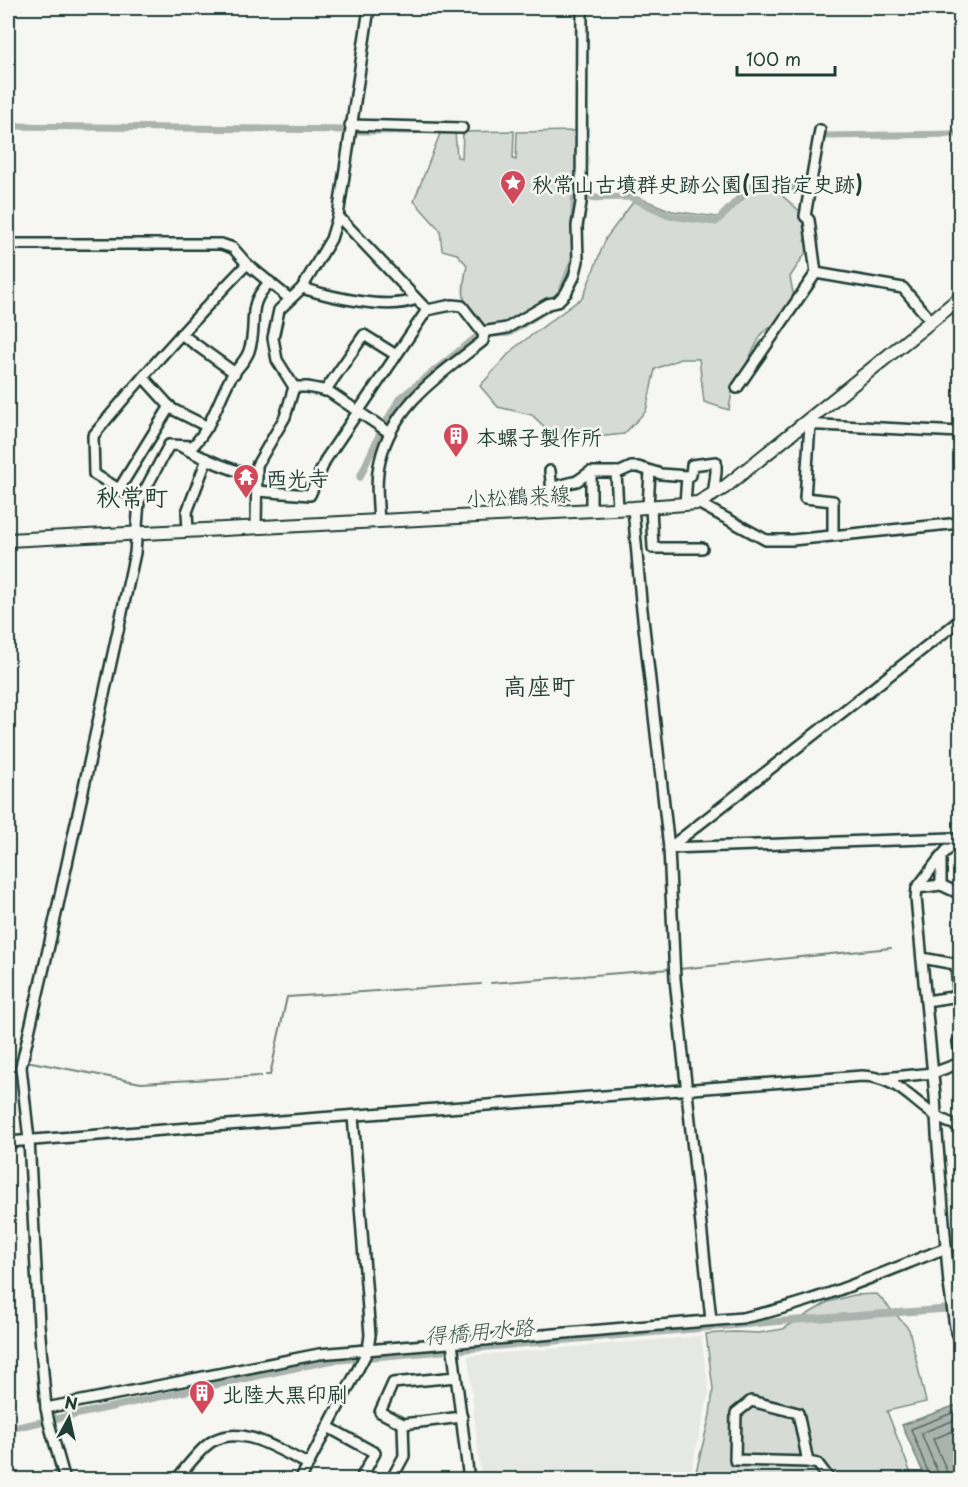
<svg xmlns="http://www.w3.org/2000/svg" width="968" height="1487" font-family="'Playpen Sans','Klee One',sans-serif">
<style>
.built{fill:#e6e8e4}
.green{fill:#d6dbd6;stroke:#7a8c85;stroke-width:1.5}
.water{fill:#aab3ae;stroke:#72847d;stroke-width:1.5}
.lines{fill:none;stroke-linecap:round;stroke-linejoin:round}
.shore{stroke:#576c65;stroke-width:1.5}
.stream{stroke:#72847d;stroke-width:2}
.canal{stroke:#aab3ae;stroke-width:7}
.minor-casing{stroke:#1f3d34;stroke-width:14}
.major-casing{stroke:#1f3d34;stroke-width:16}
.minor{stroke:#f6f6f2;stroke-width:9}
.major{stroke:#f6f6f2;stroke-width:12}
.labels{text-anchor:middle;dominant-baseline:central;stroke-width:5;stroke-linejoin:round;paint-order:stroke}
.poi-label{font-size:21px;font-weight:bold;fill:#1f3d34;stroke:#f6f6f2;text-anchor:start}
.street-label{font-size:21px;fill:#1f3d34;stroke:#f6f6f2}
.water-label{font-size:22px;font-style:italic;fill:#425a52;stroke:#f6f6f2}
.quarter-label{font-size:24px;font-weight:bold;fill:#1f3d34;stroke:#f6f6f2}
</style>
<rect width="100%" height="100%" fill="#f6f6f2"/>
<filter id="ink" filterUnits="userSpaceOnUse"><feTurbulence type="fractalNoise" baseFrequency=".0167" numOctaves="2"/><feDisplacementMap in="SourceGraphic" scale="12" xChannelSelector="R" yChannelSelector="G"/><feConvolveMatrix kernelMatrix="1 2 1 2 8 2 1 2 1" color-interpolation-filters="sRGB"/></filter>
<g filter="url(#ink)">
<!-- built -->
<path class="built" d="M 701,1336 L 709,1392 L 689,1479 L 481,1479 L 468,1356 Z"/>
<!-- green -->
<g class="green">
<path d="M 441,131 L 455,132 L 457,157 L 462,158 L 463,132 L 514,131 L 513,159 L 516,160 L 517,132 L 577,131 L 577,195 L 573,266 L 569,281 L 563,290 L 555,297 L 509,326 L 483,329 C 462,301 460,300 467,265 L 457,254 L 442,250 L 440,230 L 414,201 Z"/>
<path d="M 763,179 L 802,213 L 810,246 L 790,277 L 796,309 L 762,333 L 732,392 L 729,410 L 704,402 L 699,359 L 680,359 L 655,369 L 646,411 L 624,434 L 559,441 L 532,415 L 498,407 L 480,386 L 513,349 L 583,297 L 606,238 L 637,197 L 672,211 L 724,218 Z"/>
<path d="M 877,1294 L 909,1329 L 926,1402 L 887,1411 L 913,1479 L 844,1479 L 841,1475 L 837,1480 L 694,1480 L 710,1415 L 713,1389 L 706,1334 L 733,1332 L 759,1333 L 783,1329 L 828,1302 L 854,1295 Z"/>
</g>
<!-- water -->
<path class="water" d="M 959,1404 L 960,1479 L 926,1479 L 902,1425 Z"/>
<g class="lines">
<!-- shore -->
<g class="shore">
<path d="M 931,1480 L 911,1429 L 960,1410"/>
<path d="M 939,1480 L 938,1473 L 921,1433 L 960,1418"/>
<path d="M 948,1480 L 946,1469 L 933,1439 L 960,1428"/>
</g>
<!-- stream -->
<g class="stream">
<path d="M 679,969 L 891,948"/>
<path d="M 491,983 L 671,969"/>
<path d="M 8,1058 L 19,1060"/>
<path d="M 26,1061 L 141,1083 L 261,1076"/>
<path d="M 266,1075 L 270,1075 L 287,997 L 481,984"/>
</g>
<!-- canal -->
<g class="canal">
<path d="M 8,126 L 345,130"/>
<path d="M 358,131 L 415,131"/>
<path d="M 826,136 L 960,134"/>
<path d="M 585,198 L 630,197 L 671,216 L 716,222 L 751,186 L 806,188 L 808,180"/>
<path d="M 574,199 L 574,223"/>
<path d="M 562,290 L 575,255"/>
<path d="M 493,334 L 509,333 L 549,308"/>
<path d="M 385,424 L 399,399 L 479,335"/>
<path d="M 360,477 L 381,431"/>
<path d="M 8,1429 L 328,1361 L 784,1321 L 960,1308"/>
</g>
<defs>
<g id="minor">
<path d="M 350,125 L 462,128"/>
<path d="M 338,216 L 427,310"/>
<path d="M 8,244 L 221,244 L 233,248 L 247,264 L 290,299"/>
<path d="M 816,273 L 903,288 L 932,322"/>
<path d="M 302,288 C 331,297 389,311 416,299"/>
<path d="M 181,334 L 235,373"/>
<path d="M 143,377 L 172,409 L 208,427"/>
<path d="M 294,387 L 307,387 L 328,391 L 390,433"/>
<path d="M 737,388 L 816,273 L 809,220 L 805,216 L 820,130"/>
<path d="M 325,391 L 364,335 L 396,355"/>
<path d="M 802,424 L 960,432"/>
<path d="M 810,424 L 805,498 L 833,501 L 833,535"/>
<path d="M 182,447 C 206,460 231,470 257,477"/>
<path d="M 550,471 L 554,513"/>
<path d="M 616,472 L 618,509"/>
<path d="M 553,487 L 577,481 L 590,472 L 620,472 L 631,467 L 638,467 L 661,474 L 687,476 L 691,475 L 692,465 L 716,462 L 716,472 L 713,496"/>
<path d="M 119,489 L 170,406"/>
<path d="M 257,491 L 310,495 L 326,459 L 427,310 L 452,305 L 462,306 L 482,332 L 507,328 L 548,304 L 557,302 L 566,293 L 574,277 L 578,261 L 577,226 L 581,203 L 582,8"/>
<path d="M 139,501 L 94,474 L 93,436 C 142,376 194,319 247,264"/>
<path d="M 698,503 L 766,540 L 792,540 L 960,523"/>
<path d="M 685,504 L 687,476"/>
<path d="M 648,507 L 650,471"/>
<path d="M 651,507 L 653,548 L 702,548"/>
<path d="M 633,508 L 641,601 L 669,848 L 675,979 L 711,1320"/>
<path d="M 591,511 L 591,472"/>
<path d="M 379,522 C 378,502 375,480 380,461 C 393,404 440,375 483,341 L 484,332"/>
<path d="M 256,528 L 257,465 L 285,417 L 294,387 L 277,360 L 273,338 L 279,310 L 302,288 L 331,239 L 338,216 L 369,8"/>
<path d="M 188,531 L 187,512 L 207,459"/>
<path d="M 960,845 L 947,850 L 939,859 L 917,888 L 916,898 L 935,1096 L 937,1134 L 949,1284 L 955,1327 L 960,1340"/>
<path d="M 669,848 L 960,620"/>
<path d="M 669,848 L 952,838 L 960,840"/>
<path d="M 941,885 L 941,858"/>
<path d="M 917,888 L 941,885 L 960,894"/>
<path d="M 922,958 L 960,965"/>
<path d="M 956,964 L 960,1016"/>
<path d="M 926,1001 L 959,996"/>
<path d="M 960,1041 L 958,1042 L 960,1053"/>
<path d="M 884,1078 L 933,1073 L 960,1063"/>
<path d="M 8,1142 L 862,1076 C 907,1077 919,1117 960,1126"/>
<path d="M 452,1343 L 469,1480"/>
<path d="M 751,1401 L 798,1413 L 808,1462 L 735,1460 L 736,1413 Z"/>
<path d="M 46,1408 L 319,1354 L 742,1318 C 813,1304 879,1274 946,1248"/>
<path d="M 403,1424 L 462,1417"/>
<path d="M 328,1427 L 375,1453 L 360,1480"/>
<path d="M 808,1462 L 818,1464 L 830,1480"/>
<path d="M 65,1480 L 49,1423 L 46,1408 L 39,1324 L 29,1140 L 21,1067 L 51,937 L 135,553 L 139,501 L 169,445 L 193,446 C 211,427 217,404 229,381 C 234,370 245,363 249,351 C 259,322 244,307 270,282"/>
<path d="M 176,1480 C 185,1469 200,1449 211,1442 C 243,1423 279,1451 308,1464"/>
<path d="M 300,1480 L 368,1350 L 370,1335 L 353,1116"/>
<path d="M 391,1480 L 404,1456 L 403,1424 L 380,1412 L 393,1383 L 456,1377"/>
</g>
<path id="major" d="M 8,540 L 633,508 L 698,503 L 725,487 L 960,298"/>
</defs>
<!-- minor casing -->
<use href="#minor" class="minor-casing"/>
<!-- major casing -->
<use href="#major" class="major-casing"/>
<!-- minor -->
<use href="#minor" class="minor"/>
<!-- major -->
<use href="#major" class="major"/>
</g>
</g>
<!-- icons -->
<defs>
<symbol id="sight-pin" viewBox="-11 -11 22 30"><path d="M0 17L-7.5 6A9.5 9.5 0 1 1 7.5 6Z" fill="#d1495b" stroke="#f6f6f2"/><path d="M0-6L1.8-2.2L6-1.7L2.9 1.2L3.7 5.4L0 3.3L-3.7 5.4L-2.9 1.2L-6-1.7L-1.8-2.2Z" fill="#fff"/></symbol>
<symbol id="building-pin" viewBox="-11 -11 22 30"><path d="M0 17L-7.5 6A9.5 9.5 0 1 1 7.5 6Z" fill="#d1495b" stroke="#f6f6f2"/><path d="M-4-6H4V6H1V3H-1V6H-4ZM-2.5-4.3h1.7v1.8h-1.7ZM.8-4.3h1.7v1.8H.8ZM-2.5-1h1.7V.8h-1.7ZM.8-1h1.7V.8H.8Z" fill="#fff"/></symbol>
<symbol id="temple-pin" viewBox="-11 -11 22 30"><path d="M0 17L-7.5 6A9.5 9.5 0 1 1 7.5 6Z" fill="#d1495b" stroke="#f6f6f2"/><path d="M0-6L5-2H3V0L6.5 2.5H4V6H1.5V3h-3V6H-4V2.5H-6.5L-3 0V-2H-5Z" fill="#fff"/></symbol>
</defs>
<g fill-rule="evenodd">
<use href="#sight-pin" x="498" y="168" width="30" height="40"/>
<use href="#building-pin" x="441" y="421" width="30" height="40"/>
<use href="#temple-pin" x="231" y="462" width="30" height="40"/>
<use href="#building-pin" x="187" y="1378" width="30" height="40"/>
</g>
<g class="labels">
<!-- poi labels -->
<g class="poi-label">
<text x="532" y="183">秋常山古墳群史跡公園(国指定史跡)</text>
<text x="476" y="436">本螺子製作所</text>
<text x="266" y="477">西光寺</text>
<text x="222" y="1393">北陸大黒印刷</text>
</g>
<!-- street labels -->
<g class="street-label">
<text transform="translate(518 495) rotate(-3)">小松鶴来線</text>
</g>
<!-- water labels -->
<g class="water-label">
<text transform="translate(479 1330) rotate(-5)">得橋用水路</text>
</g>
<!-- quarter labels -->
<g class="quarter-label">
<text x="132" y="496">秋常町</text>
<text x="539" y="685">高座町</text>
</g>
</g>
<!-- margin -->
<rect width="968" height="1487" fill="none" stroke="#f6f6f2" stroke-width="30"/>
<rect x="15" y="15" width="938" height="1457" fill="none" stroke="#1f3d34" stroke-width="2" filter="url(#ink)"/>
<!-- north arrow -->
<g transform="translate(69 1418) rotate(8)" stroke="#f6f6f2" stroke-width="4.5" paint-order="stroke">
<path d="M0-4.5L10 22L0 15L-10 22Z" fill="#1f3d34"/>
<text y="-9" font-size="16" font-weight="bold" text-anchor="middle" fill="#1f3d34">N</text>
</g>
<!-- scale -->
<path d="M737 66v9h98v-9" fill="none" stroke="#1f3d34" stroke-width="3"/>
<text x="746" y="66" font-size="18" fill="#1f3d34" stroke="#f6f6f2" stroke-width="4.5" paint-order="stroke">100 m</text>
</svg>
